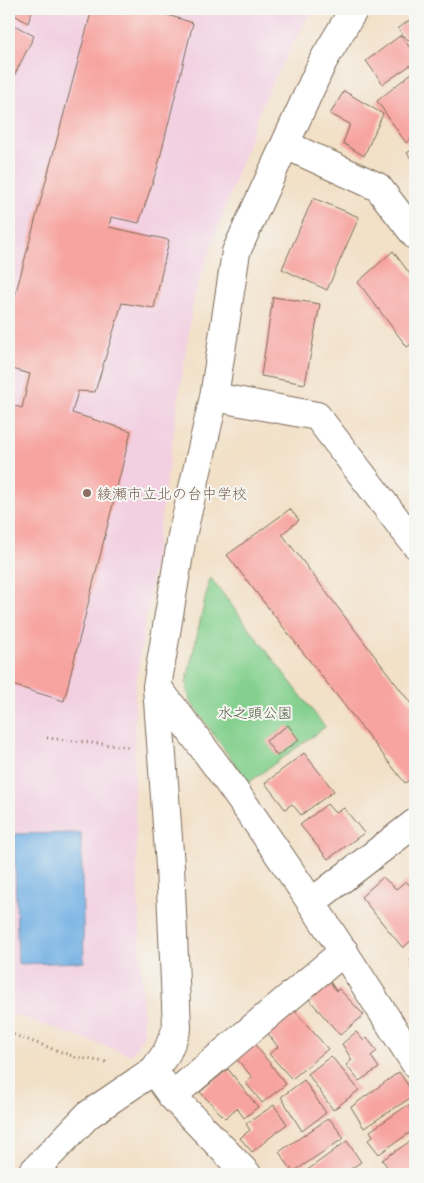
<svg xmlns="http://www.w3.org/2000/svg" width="424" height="1183" font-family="'Patrick Hand','Klee One',sans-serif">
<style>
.built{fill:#f2cfe1}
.green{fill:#84d08e;stroke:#607d56}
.water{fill:#70afe3;stroke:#566c80}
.building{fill:#f7a4a0}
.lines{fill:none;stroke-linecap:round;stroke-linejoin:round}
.street-casing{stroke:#7b6a59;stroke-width:30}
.path{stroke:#7b6a59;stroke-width:3;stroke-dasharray:1 4;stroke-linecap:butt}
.street{stroke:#fff;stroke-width:28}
.education-dot{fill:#8d6e63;stroke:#f6f6f2;stroke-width:2}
.labels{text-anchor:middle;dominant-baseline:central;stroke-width:4;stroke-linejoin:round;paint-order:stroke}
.education-label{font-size:15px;fill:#785e54;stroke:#f6f6f2;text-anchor:start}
.park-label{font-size:15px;fill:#515c40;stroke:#f6f6f2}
</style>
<rect width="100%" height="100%" fill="#f6f6f2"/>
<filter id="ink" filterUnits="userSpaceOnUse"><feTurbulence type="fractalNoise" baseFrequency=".02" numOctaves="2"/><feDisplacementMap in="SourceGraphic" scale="10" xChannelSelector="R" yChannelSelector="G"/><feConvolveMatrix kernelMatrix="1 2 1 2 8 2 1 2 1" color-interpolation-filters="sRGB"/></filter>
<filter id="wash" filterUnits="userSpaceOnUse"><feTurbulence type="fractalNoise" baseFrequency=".0096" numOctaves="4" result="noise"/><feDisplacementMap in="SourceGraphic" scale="20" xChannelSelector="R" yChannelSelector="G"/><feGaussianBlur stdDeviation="1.12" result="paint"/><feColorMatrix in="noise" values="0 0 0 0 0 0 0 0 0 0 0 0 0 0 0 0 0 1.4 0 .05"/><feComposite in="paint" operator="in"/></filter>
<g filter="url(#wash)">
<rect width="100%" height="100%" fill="#f2e0c7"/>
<!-- built -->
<path class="built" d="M 9,9 L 312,9 L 263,101 L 194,296 L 135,690 L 134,785 L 144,1035 L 131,1055 L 9,1013 Z"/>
<!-- green -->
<path class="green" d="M 210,577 L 325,727 L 248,783 L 190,701 L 186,684 Z"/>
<!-- water -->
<path class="water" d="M 81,833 L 84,962 L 18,964 L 14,834 Z"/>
<g id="blocks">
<!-- building -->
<g class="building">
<path d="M 9,9 L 33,9 L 28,23 L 9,12 Z"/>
<path d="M 92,9 L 149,9 L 193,23 L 158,166 L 139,223 L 111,217 L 109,227 L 169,240 L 154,308 L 122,303 L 95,392 L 78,391 L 72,413 L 131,431 L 64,701 L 9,684 L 9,404 L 22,408 L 30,374 L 9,368 L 9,318 Z"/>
<path d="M 407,9 L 415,9 L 415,35 L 408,40 L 398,29 L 413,17 Z"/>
<path d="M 9,22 L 34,36 L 9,86 Z"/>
<path d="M 401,35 L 415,55 L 415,62 L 383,84 L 366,61 Z"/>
<path d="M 414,71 L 415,134 L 406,143 L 377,101 Z"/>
<path d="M 344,91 L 383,114 L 364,156 L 343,143 L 350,124 L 330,114 Z"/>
<path d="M 415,148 L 415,164 L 407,153 Z"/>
<path d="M 313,198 L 359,217 L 327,290 L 282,269 Z"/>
<path d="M 393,251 L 415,281 L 415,342 L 407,347 L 358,282 Z"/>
<path d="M 273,297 L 320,304 L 305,384 L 261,376 Z"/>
<path d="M 290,509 L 299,520 L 282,534 L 415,709 L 415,776 L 405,783 L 227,555 Z"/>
<path d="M 288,725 L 299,740 L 277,756 L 266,741 Z"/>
<path d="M 304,753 L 334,791 L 301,815 L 292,804 L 285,809 L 265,783 Z"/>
<path d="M 327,804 L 335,813 L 344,808 L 364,833 L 328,859 L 300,825 Z"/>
<path d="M 383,877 L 396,889 L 406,881 L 415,892 L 415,937 L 403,948 L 361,897 Z"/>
<path d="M 415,957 L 415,967 L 410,960 Z"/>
<path d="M 329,980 L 336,991 L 339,989 L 364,1015 L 340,1035 L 308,998 Z"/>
<path d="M 293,1009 L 328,1049 L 292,1079 L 269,1054 L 278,1047 L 266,1031 Z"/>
<path d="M 356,1032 L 364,1041 L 367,1038 L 377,1051 L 371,1056 L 379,1068 L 359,1081 L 346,1065 L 352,1060 L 342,1044 Z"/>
<path d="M 254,1043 L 286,1084 L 262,1103 L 246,1083 L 252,1077 L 235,1057 Z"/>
<path d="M 331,1056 L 359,1090 L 333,1110 L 308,1074 Z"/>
<path d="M 228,1069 L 258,1107 L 244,1118 L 237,1108 L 225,1118 L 200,1092 Z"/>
<path d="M 399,1072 L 415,1095 L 364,1128 L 351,1107 Z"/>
<path d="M 304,1080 L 326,1113 L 302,1131 L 281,1097 Z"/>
<path d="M 274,1105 L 287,1124 L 252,1152 L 240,1138 L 250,1130 L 246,1124 Z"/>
<path d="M 408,1105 L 415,1115 L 415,1129 L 379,1154 L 368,1140 L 373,1136 L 370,1131 Z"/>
<path d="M 329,1118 L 344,1138 L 293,1172 L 279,1152 Z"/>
<path d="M 415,1138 L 415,1170 L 408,1174 L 393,1174 L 382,1160 Z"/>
<path d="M 347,1141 L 361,1162 L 343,1174 L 302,1174 Z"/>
</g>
</g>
</g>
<g filter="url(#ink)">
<use href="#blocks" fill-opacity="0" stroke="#7b6a59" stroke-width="1"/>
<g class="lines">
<defs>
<g id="street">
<path d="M 286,145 L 378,187 L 415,235"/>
<path d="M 214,397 L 317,416 L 415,544"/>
<path d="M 157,687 C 251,807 333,934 415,1063"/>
<path d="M 312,902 L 415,823"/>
<path d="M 162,1082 L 172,1096 L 247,1174"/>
<path d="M 172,1096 L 344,951"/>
<path d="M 31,1174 L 88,1115 L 154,1070 L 167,1052 L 177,1028 L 170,866 L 157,687 L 182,536 L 214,397 L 236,252 L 323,61 L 354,9"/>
</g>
</defs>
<!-- street casing -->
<use href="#street" class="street-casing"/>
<!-- path -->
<g class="path">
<path d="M 47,738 L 129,747"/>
<path d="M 9,1033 L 75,1057 L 105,1062 L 105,1065"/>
</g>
<!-- street -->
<use href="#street" class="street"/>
</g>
</g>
<!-- markers -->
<circle class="education-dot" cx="87" cy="493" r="5"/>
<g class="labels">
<!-- education labels -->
<g class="education-label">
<text x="97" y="493">綾瀬市立北の台中学校</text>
</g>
<!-- park labels -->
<g class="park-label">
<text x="255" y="712">水之頭公園</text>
</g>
</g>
<!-- margin -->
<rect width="424" height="1183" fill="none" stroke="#f6f6f2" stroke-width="30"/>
</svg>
